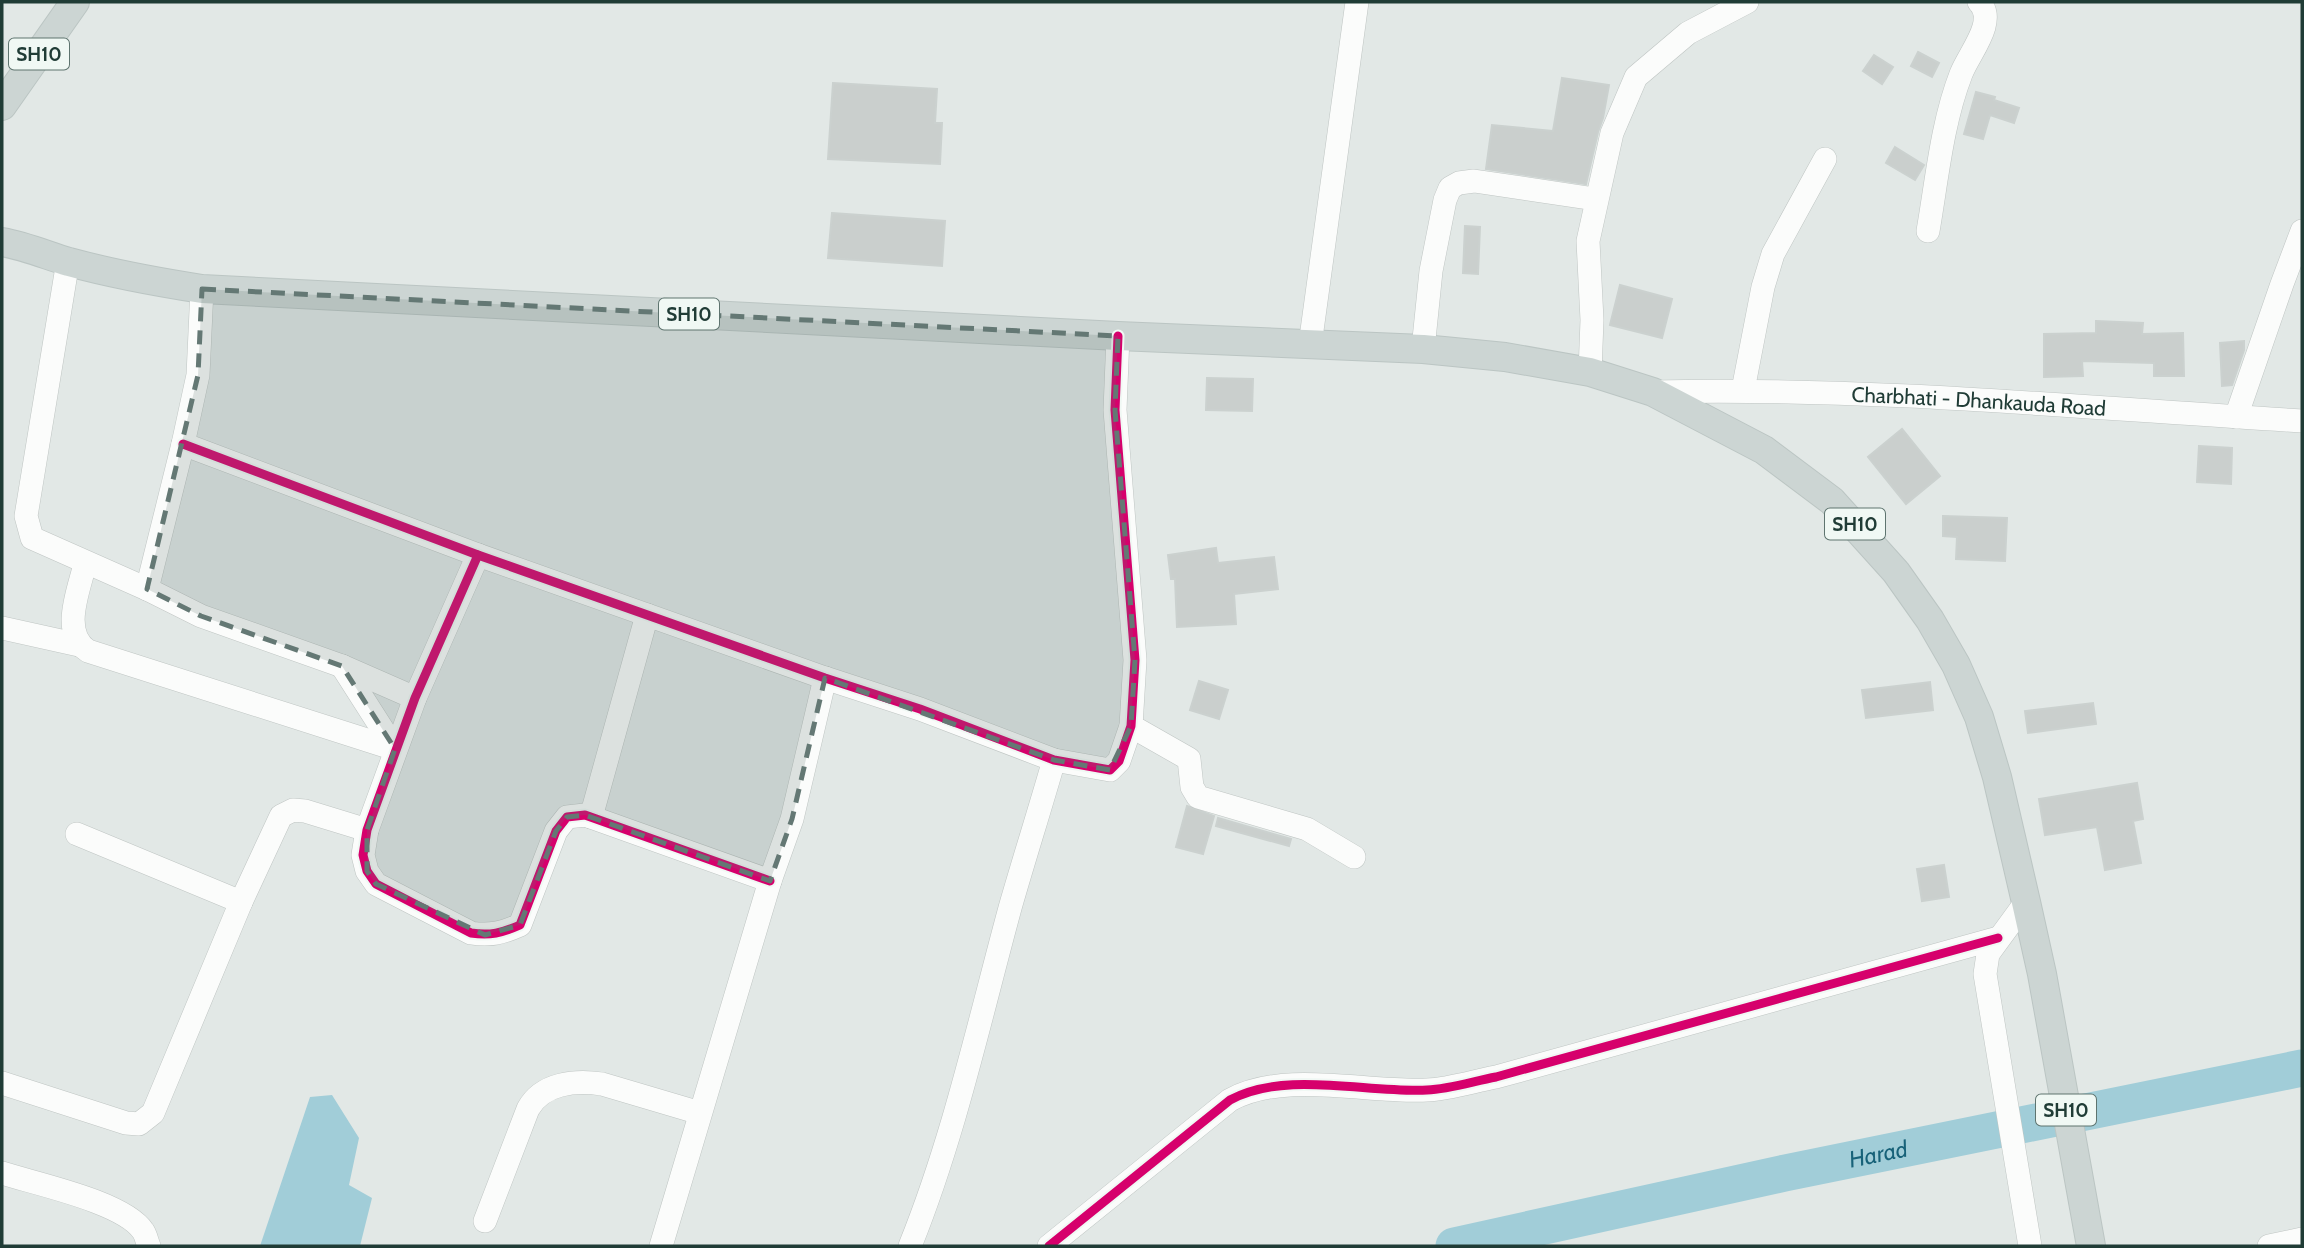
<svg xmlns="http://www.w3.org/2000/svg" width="2304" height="1248" font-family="Cabin,sans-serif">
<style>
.water{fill:#a1cdd8}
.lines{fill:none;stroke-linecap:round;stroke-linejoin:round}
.river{stroke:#a1cdd8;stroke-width:37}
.building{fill:#cacfcd;stroke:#cbd1cf;stroke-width:2}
.minor-casing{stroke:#bfc5c3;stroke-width:24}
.major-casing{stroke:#bbc5c3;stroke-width:30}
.minor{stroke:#fbfcfb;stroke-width:23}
.major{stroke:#ccd5d3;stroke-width:28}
.cycleway-casing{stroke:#f0f8f4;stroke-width:13}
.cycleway{stroke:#d6006c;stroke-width:9}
.marked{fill:#647874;fill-opacity:0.2;stroke:#647874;stroke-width:5;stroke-dasharray:14 9;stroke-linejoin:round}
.labels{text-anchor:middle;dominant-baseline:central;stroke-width:7;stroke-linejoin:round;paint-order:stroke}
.shield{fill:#f0f8f4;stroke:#5e746f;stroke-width:2}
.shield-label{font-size:19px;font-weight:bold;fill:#203c36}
.street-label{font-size:21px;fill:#203c36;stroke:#f0f8f4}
.water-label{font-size:23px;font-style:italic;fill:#186279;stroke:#f0f8f4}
</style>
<rect width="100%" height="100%" fill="#e2e8e6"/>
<!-- water -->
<path class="water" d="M 332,1095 L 359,1138 L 349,1185 L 372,1198 L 360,1246 L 260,1246 L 310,1097 Z"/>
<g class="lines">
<!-- river -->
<path class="river" id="s1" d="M 1454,1246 L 1785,1173 L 2302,1068"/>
</g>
<!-- building -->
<g class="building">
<path d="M 1918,52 L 1939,63 L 1932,77 L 1911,66 Z"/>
<path d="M 1874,55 L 1893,67 L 1882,84 L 1863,71 Z"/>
<path d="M 1562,78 L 1609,85 L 1603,118 L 1598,132 L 1586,184 L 1486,169 L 1492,125 L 1553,131 Z"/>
<path d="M 833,83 L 937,89 L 935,123 L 942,123 L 940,164 L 828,159 Z"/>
<path d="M 1976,92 L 1995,97 L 1994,100 L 2019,108 L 2014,123 L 1990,115 L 1983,139 L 1964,134 Z"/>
<path d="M 1895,147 L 1924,165 L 1915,180 L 1886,163 Z"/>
<path d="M 832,213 L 945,221 L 942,266 L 828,258 Z"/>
<path d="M 1465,226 L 1480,227 L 1478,274 L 1463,273 Z"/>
<path d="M 1620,285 L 1672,299 L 1662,338 L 1610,325 Z"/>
<path d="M 2096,321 L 2143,323 L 2142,334 L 2183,333 L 2184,376 L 2154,376 L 2154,363 L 2082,361 L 2083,376 L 2044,377 L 2044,334 L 2096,333 Z"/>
<path d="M 2244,341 L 2244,350 L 2232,385 L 2222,386 L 2220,343 Z"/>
<path d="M 1207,378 L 1253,379 L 1252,411 L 1206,410 Z"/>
<path d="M 1902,429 L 1940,476 L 1906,504 L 1868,457 Z"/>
<path d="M 2199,446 L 2232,448 L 2231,484 L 2197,482 Z"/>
<path d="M 1943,516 L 2007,518 L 2005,561 L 1956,559 L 1957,537 L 1943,536 Z"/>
<path d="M 1216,548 L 1218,563 L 1274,557 L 1278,589 L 1234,594 L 1236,624 L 1177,627 L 1175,579 L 1171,579 L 1168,555 Z"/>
<path d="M 1199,681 L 1228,690 L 1219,719 L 1190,710 Z"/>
<path d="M 1930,682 L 1933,710 L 1866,718 L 1862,690 Z"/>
<path d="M 2093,703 L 2096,724 L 2028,733 L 2025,711 Z"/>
<path d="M 2137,783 L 2143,819 L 2133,821 L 2141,863 L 2105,870 L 2097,827 L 2045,835 L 2039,799 Z"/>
<path d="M 1187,806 L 1214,816 L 1203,854 L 1176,847 Z"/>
<path d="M 1218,818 L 1291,839 L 1289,846 L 1216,826 Z"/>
<path d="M 1944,865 L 1949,897 L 1922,901 L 1917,869 Z"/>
</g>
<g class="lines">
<defs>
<g id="minor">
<path d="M 1928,231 C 1937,179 1942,123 1961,74 C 1969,53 1998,21 1979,2"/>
<path d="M 68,261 L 26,516 L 32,538 L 147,589 L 201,616 L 342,666 L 415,698"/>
<path d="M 1310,345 L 1357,2"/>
<path d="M 1423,349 L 1431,271 L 1445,200 L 1450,188 L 1459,183 L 1474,181 L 1595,199"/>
<path d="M 1590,372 L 1592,320 L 1588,241 L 1612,133 L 1636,77 L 1688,33 L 1747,2"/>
<path d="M 1743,390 L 1763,287 L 1773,254 L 1825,159"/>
<path id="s2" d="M 1653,392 C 1870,387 2087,408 2302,421"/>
<path d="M 2236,417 L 2282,284 L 2302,231"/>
<path d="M 183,444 L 478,555 L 825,678 L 920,709 L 1054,760 L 1110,770 L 1119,761 L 1131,726 L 1135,660 L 1115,410 L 1118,336"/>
<path d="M 478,555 L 415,698 L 367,830 L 363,855 L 367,871 L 376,884 L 471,933 C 490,936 502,933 520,925 L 556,831 L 567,817 L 585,815 L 770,881"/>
<path d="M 85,564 C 79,590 60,633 88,651 L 395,749"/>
<path d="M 147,589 L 183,444 L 198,375 L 202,289"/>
<path d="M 2,628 L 79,645"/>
<path d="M 342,666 L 395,749"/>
<path d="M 1131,726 L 1189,759 L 1192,787 L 1198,797 L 1307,829 L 1354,857"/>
<path d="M 591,817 L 647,615"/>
<path d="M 77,834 L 241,902"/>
<path d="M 2026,902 L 1988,954 L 1985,974 L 2030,1246"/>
<path d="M 2,1083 L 126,1123 L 139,1124 L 153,1113 L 241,902 L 281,816 L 293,810 L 305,811 L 367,830"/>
<path d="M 2,1173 C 36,1184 124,1202 143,1231 C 146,1235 147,1242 149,1246"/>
<path d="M 485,1221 L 528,1109 C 542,1083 575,1080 602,1084 L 700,1113"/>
<path d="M 661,1246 L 770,881 L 792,819 L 825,678"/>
<path d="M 910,1246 C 954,1137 979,1022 1010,908 C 1024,859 1040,809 1054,760"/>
<path d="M 1049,1246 L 1230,1100 C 1285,1070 1366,1093 1427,1090 C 1450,1089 1474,1081 1496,1077 L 1998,938"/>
<path d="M 2269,1246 L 2302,1239"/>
</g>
<g id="major">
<path d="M 2,106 L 75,2"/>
<path d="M 2,242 C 25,246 46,255 69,262 C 113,274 157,282 202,289 L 1118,336 L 1423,349 L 1505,357 L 1590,372 L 1653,392 L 1764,450 L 1832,501 L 1896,572 L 1930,620 L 1956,665 L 1979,717 L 1997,777 L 2026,902 L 2042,974 L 2091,1246"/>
</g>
</defs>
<!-- minor casing -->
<use href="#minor" class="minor-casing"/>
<!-- major casing -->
<use href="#major" class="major-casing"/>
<!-- minor -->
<use href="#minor" class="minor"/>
<!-- major -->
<use href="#major" class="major"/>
<defs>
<g id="cycleway">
<path d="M 183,444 L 478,555 L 825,678 L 920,709 L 1054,760 L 1110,770 L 1119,761 L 1131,726 L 1135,660 L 1115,410 L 1118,336"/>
<path d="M 478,555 L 415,698 L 367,830 L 363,855 L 367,871 L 376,884 L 471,933 C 490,936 502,933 520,925 L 556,831 L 567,817 L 585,815 L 770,881"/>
<path d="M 1049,1246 L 1230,1100 C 1285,1070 1366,1093 1427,1090 C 1450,1089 1474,1081 1496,1077 L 1998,938"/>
</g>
</defs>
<!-- cycleway casing -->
<use href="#cycleway" class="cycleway-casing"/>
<!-- cycleway -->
<use href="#cycleway" class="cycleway"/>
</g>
<!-- marked area -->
<path class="marked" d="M 202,289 L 1118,336 L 1115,410 L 1135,660 L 1131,726 L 1110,770 L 1054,760 L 825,678 L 792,819 L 770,881 L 585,815 L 567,817 L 556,831 L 520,925 L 485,935 L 376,884 L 367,871 L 367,830 L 395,749 L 342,666 L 201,616 L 147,589 L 198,375 Z"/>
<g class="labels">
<!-- shield labels -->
<g class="shield">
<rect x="9" y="38.5" width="60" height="31" rx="5"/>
<rect x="659" y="298.5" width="60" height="31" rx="5"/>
<rect x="1825" y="508.5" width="60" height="31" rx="5"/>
<rect x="2036" y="1094.5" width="60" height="31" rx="5"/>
</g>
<g class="shield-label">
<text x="39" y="54">SH10</text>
<text x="689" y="314">SH10</text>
<text x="1855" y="524">SH10</text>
<text x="2066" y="1110">SH10</text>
</g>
<!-- street labels -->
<g class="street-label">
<text stroke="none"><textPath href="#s2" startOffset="326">Charbhati - Dhankauda Road</textPath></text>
</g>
<!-- water labels -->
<g class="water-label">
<text stroke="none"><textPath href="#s1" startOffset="434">Harad</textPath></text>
</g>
</g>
<!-- border -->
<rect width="2304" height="1248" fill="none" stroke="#203c36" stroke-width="7"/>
</svg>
